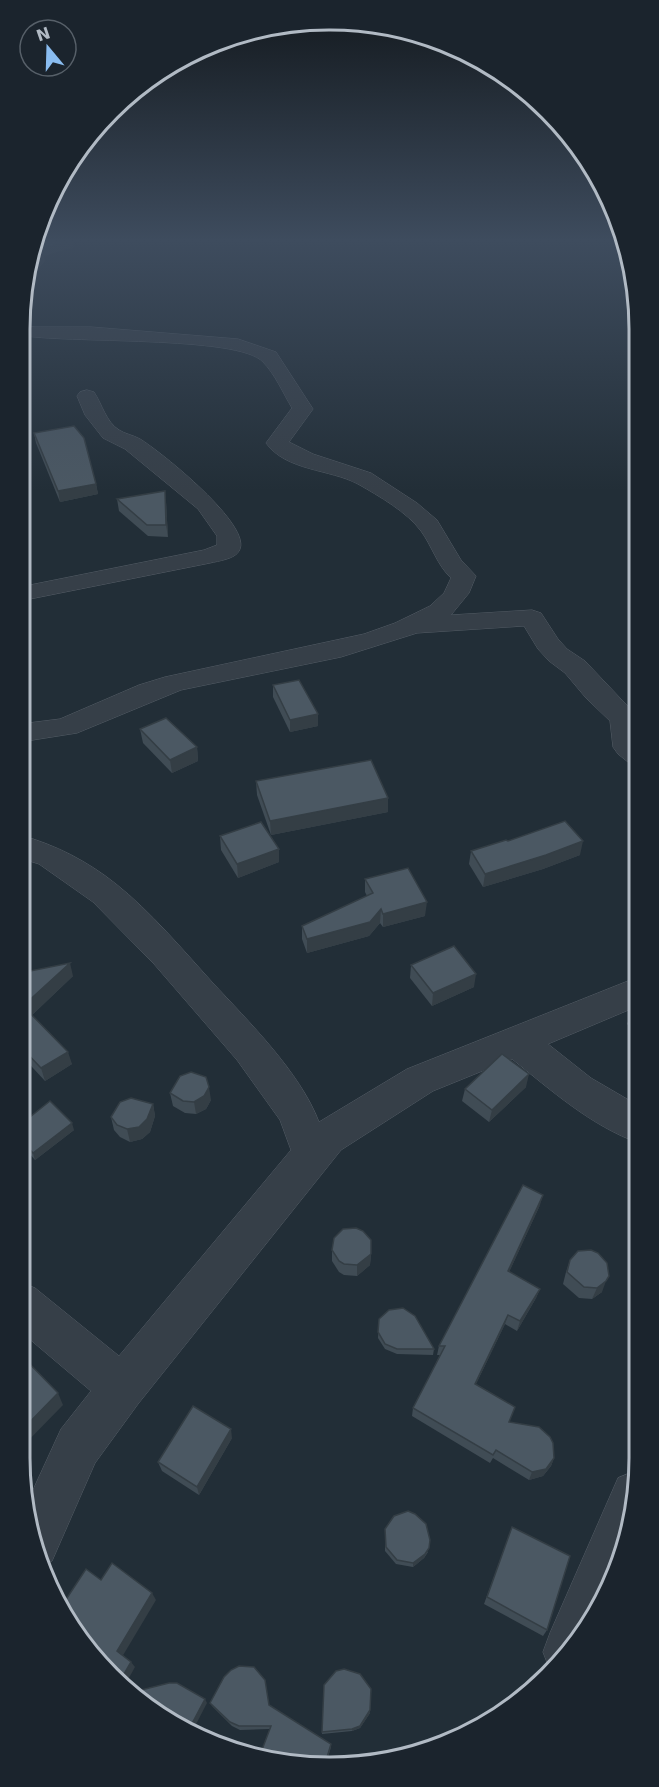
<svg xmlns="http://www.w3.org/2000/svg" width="659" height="1787" font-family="'DejaVu Sans',sans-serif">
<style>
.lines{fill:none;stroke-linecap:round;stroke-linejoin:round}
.minor-casing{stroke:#545d66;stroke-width:1}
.minor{fill:#363f48;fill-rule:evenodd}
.wall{fill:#404c55}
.shaded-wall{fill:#343e45}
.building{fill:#4b5863;stroke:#343e45;stroke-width:1.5}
.rim{fill:none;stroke:#b1bac4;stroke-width:3}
</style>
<rect width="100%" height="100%" fill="#222e37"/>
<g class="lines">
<defs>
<g id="minor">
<path d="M 20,325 L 35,327 L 91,327 L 238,339 L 276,352 L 313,409 L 289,442 L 313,454 L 371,473 L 417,503 L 437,520 L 461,560 L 476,576 L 469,593 L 451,615 L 532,610 L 541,613 L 558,639 L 567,649 L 585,661 L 638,717 L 638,765 L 628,762 L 618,754 L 613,747 L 610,721 L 586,698 L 565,673 L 549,661 L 538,649 L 524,626 L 417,633 L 341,657 L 181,690 L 77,733 L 20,742 L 20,724 L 60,719 L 139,685 L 165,677 L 364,634 L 395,623 L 430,606 L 444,593 L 451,578 C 437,565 432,546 421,531 C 407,512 379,496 358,484 C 330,469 286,471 266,443 L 292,408 C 283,393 275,374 263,362 C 239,335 63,344 20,335 Z"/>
<path d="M 87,390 L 94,392 C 102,404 106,422 119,430 C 125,434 133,435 140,439 C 160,451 255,527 239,551 C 235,559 218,561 210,563 L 20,601 L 20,587 L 204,550 L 217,545 L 217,536 L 198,509 L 125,449 L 103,438 L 85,415 L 77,396 L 80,392 Z"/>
<path d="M 20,835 C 56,845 87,861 116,884 C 150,911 183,950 212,982 C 248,1021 300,1072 319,1122 L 407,1069 L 638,977 L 638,1006 L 548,1044 L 591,1078 L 639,1106 L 639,1143 C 591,1126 551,1090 512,1059 L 433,1091 L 341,1150 L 138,1404 L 95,1463 L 52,1561 L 41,1565 L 36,1557 L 27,1503 L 61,1429 L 91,1391 L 20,1331 L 20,1282 L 35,1288 L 119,1356 L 291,1150 L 280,1120 L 237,1060 L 154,964 L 93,902 L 39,864 L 20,858 Z"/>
<path d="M 635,1471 L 638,1472 L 629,1538 L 576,1646 L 550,1670 L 543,1652 L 550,1633 L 618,1478 Z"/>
</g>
</defs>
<!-- minor casing -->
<use href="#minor" class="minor-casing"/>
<!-- minor -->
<use href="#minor" class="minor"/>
</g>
<!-- wall -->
<g class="wall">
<path d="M 34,433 L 96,484 L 98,494 L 60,502 L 36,443 Z"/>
<path d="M 117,499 L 166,502 L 168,537 L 148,536 L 119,511 Z"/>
<path d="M 273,685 L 318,714 L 318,726 L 290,732 L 273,697 Z"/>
<path d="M 140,729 L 197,747 L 198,761 L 172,773 L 143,743 Z"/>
<path d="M 256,781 L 388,798 L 388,812 L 271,835 L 257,795 Z"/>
<path d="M 220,836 L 279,849 L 279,862 L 238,878 L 221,850 Z"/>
<path d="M 508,841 L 580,855 L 543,869 L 483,887 L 469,864 L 471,851 Z"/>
<path d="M 365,879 L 425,916 L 383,927 L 380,923 L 369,936 L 307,953 L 302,939 L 302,926 L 367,896 L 365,892 Z"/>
<path d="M 411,965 L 474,987 L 432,1006 L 410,978 Z"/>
<path d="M 20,973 L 73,976 L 32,1015 L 72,1064 L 45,1081 L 20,1054 Z"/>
<path d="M 638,1008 L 639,1037 L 627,1024 L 632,1011 Z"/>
<path d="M 526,1087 L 489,1122 L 462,1101 L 465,1089 Z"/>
<path d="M 170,1093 L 211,1100 L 206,1109 L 196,1114 L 185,1113 L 173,1106 Z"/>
<path d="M 153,1104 L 155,1116 L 150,1132 L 142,1139 L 130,1142 L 120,1137 L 114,1130 L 111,1117 Z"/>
<path d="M 20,1125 L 74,1130 L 35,1160 L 20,1143 Z"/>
<path d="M 540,1205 L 509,1272 L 540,1289 L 536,1298 L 517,1331 L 505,1324 L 476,1384 L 515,1407 L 509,1422 L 554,1458 L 551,1466 L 543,1476 L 529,1480 L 493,1458 L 490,1463 L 412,1416 L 413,1408 L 440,1355 L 437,1355 L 439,1346 Z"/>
<path d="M 332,1250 L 371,1254 L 370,1265 L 357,1276 L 344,1275 L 339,1272 L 332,1261 Z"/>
<path d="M 570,1260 L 602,1292 L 592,1299 L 579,1298 L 563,1284 L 566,1272 Z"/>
<path d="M 379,1319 L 434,1349 L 433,1355 L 397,1354 L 385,1349 L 378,1338 Z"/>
<path d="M 232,1438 L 199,1495 L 162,1471 L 158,1462 Z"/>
<path d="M 512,1527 L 547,1630 L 543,1636 L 484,1604 Z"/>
<path d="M 385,1529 L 428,1552 L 424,1558 L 413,1567 L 396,1564 L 385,1551 Z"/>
<path d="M 265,1680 L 269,1705 L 331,1744 L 331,1747 L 326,1764 L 289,1765 L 270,1729 L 240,1730 L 232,1726 L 213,1707 L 210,1703 Z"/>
<path d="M 324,1685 L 370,1710 L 370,1713 L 360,1728 L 352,1731 L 322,1734 Z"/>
</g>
<!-- shaded-wall -->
<g class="shaded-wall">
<path d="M 67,241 L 73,241 L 74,247 L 44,256 L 45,261 L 25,285 L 27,274 L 39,250 Z"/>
<path d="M 96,484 L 98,494 L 60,502 L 58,491 Z"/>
<path d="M 165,491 L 166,502 L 168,537 L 166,525 Z"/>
<path d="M 318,714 L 318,726 L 290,732 L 290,720 Z"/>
<path d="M 197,747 L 198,761 L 172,773 L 170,760 Z"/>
<path d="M 388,798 L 388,812 L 271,835 L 270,821 Z"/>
<path d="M 583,841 L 580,855 L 543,869 L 483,887 L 485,874 Z"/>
<path d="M 279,849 L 279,862 L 238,878 L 237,864 Z"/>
<path d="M 427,902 L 425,916 L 383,927 L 383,914 Z"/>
<path d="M 381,909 L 380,923 L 369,936 L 307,953 L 307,939 Z"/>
<path d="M 70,963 L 73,976 L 28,1019 L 23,1006 Z"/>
<path d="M 476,974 L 474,987 L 432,1006 L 433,993 Z"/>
<path d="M 68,1052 L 72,1064 L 45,1081 L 41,1068 Z"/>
<path d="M 529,1074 L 526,1087 L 489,1122 L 492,1110 Z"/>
<path d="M 209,1087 L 211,1100 L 206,1109 L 196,1114 L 194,1102 Z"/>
<path d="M 153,1104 L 155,1116 L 150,1132 L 142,1139 L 130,1142 L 127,1129 Z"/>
<path d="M 72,1123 L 74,1130 L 35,1160 L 33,1153 Z"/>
<path d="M 543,1195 L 540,1205 L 505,1281 L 508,1271 Z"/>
<path d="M 21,1206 L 23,1212 L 24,1223 L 20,1228 Z"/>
<path d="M 371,1254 L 370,1265 L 357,1276 L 357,1265 Z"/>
<path d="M 606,1281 L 602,1292 L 592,1299 L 597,1288 Z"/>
<path d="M 540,1289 L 536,1298 L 517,1331 L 520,1321 Z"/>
<path d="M 508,1315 L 505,1324 L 472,1392 L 475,1384 Z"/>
<path d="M 58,1393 L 63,1405 L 20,1449 L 20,1432 Z"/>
<path d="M 231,1429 L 232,1438 L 199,1495 L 197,1487 Z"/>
<path d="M 554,1458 L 551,1466 L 543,1476 L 529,1480 L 532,1472 Z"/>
<path d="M 429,1548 L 424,1558 L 413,1567 L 413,1563 Z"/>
<path d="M 152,1593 L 156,1600 L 122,1657 L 117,1651 Z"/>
<path d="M 131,1662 L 135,1667 L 125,1685 L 120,1681 Z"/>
<path d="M 205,1699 L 207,1703 L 192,1732 L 188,1731 Z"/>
<path d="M 370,1710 L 370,1713 L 360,1728 L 352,1731 L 352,1729 Z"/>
</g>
<!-- building -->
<g class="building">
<path d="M 34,241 L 67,241 L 39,250 L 44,253 L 27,274 L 30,249 Z"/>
<path d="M 74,426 L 84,438 L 96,484 L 58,491 L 34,433 Z"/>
<path d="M 165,491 L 166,525 L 147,525 L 117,499 Z"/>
<path d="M 299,680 L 318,714 L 290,720 L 273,685 Z"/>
<path d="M 166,718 L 197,747 L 170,760 L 140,729 Z"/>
<path d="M 371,760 L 388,798 L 270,821 L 256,781 Z"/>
<path d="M 565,821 L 583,841 L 546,855 L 485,874 L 471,851 L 506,840 L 508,841 Z"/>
<path d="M 261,822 L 279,849 L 237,864 L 220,836 Z"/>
<path d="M 408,868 L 427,902 L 383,914 L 381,909 L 370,922 L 307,939 L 302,926 L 373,893 L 365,879 Z"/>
<path d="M 454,946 L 476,974 L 433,993 L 411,965 Z"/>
<path d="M 70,963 L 23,1006 L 68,1052 L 41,1068 L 20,1046 L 20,973 Z"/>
<path d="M 638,1008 L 638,1018 L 632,1011 Z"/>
<path d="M 502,1054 L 529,1074 L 492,1110 L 465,1089 Z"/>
<path d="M 191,1072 L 206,1077 L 209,1087 L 204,1096 L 194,1102 L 183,1101 L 170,1093 L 180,1076 Z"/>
<path d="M 131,1098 L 153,1104 L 147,1119 L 139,1127 L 127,1129 L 117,1125 L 111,1117 L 120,1102 Z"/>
<path d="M 50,1101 L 72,1123 L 33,1153 L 20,1139 L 20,1125 Z"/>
<path d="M 523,1185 L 543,1195 L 508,1271 L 540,1289 L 520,1321 L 508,1315 L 475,1384 L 515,1407 L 509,1422 L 539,1427 L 550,1437 L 553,1443 L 554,1458 L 546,1469 L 532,1472 L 496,1450 L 493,1455 L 413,1408 L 445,1346 L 439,1346 Z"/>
<path d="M 20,1205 L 21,1206 L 22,1217 L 20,1219 Z"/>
<path d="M 356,1228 L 363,1231 L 371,1240 L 371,1254 L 357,1265 L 344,1264 L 339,1261 L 332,1250 L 334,1238 L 343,1229 Z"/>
<path d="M 591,1250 L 598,1253 L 607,1263 L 609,1276 L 606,1281 L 597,1288 L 584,1287 L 567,1272 L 570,1260 L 578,1251 Z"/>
<path d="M 403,1308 L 415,1316 L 434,1349 L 397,1349 L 385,1344 L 378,1332 L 379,1319 L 389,1310 Z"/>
<path d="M 20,1354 L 58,1393 L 20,1432 Z"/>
<path d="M 193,1406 L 231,1429 L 197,1487 L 158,1462 Z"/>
<path d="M 408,1511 L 415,1514 L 426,1524 L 430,1540 L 429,1548 L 425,1554 L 413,1563 L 397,1560 L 386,1547 L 385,1529 L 394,1516 Z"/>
<path d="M 512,1527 L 570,1556 L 547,1630 L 487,1597 Z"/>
<path d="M 112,1563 L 152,1593 L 117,1651 L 131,1662 L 120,1681 L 96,1662 L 63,1604 L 86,1569 L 101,1580 Z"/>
<path d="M 239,1666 L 254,1667 L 265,1680 L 269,1705 L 331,1744 L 325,1764 L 289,1765 L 260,1755 L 271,1726 L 239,1726 L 230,1722 L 210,1703 L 224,1677 L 231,1670 Z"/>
<path d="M 344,1669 L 360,1674 L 371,1689 L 370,1710 L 360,1726 L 352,1729 L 322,1732 L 324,1685 L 336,1671 Z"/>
<path d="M 169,1683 L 177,1683 L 205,1699 L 188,1731 L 175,1726 L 133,1692 Z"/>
</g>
<!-- sky -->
<linearGradient id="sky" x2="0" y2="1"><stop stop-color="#13191e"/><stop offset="0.49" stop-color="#3e4c5e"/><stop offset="1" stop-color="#3e4c5e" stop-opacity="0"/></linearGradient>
<rect width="659" height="491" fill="url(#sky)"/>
<!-- crop -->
<path d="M0 0H659V1787H0ZM329 30H330A299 299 0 0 1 629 329V1458A299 299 0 0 1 330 1757H329A299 299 0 0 1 30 1458V329A299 299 0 0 1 329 30Z" fill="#1b242d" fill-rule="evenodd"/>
<path class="rim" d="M329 30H330A299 299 0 0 1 629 329V1458A299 299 0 0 1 330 1757H329A299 299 0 0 1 30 1458V329A299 299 0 0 1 329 30Z"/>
<!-- north arrow -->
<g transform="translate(48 48) rotate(341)"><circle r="28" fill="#1b242d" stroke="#576069" stroke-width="1.5"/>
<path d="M0-4.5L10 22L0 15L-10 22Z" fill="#89bcf0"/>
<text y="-9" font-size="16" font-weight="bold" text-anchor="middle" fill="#b1bac4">N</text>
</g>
</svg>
